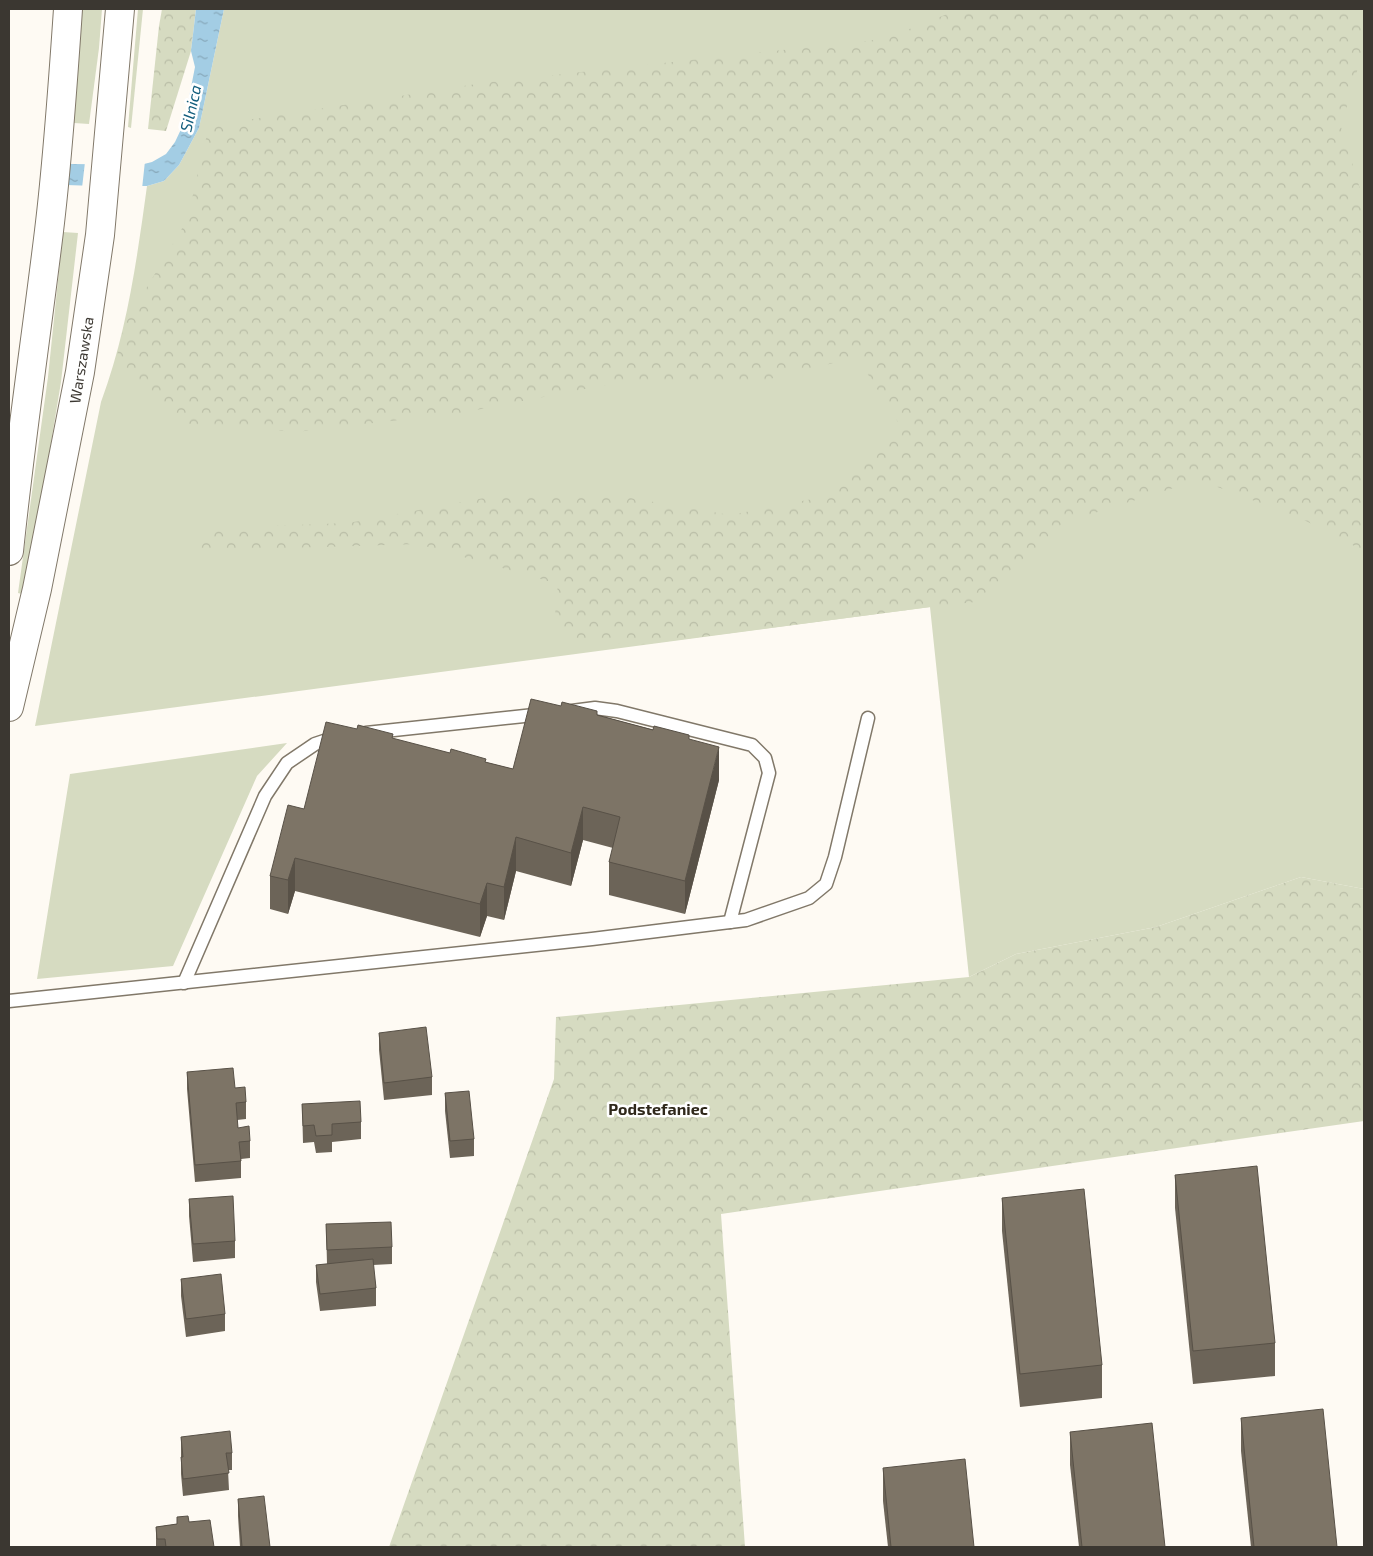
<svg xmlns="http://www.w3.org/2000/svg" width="1373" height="1556" font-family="'Exo 2',sans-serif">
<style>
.grass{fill:#d6dbc1}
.forest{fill:url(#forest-crowns)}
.water{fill:url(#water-ripples)}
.pier{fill:#fefaf3}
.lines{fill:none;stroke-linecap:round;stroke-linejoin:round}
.lane-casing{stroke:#817869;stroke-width:15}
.secondary-casing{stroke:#817869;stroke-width:30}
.lane{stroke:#fff;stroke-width:12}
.secondary{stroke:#fff;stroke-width:28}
.wall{fill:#6c6458}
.shaded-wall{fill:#585147}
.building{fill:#7d7466;stroke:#585147}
.labels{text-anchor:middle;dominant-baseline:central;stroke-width:5;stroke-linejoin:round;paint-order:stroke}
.street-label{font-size:15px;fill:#3b3731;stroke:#fff}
.water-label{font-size:16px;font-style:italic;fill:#115d7c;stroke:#fff}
.neighbourhood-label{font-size:16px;font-weight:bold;fill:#2f281b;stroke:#fff}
</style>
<defs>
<pattern id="forest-crowns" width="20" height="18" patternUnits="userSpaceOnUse" patternTransform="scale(1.25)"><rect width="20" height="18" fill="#d6dbc1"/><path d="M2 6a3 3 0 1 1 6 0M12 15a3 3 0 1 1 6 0" fill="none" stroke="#b9bda6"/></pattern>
<pattern id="water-ripples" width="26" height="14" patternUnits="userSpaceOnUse" patternTransform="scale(1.25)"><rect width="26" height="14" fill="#a3cde4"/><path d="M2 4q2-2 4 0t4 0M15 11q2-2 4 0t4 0" fill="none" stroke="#86a7b9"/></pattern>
</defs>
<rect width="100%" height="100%" fill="#fefaf3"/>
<!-- grass -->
<g class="grass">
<path d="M 82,9 L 102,9 L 99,48 L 89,124 L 74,123 Z"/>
<path d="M 138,9 L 143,9 L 131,128 L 128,127 Z"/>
<path d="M 224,9 L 1364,9 L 1364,889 L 1301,877 L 1156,927 L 1016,954 L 969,977 L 930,607 L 35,726 L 101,402 C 127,332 137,259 147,186 L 164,181 L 179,165 L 199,128 Z"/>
<path d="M 63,232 L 78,233 L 61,382 L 26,595 L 18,593 L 48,377 Z"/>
<path d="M 287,743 L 257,776 L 173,966 L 37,979 L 70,774 Z"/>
</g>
<!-- forest -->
<g class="forest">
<path d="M 162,9 L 196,9 L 191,51 L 166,131 L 148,129 L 159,26 Z"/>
<path d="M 960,9 L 1364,9 L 1364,47 L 1341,127 L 1361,192 L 1364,193 L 1364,551 L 1300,518 L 1199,480 L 1063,523 L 975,602 L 931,607 L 638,645 L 568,640 L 554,625 L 558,584 L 418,544 L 199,551 L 211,528 L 348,523 L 484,498 L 607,494 L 730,515 L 828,496 L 901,427 L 857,357 L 762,381 L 611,384 L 460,413 L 296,432 L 189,424 L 114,367 L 125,324 L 187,220 L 209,126 L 489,82 L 884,39 Z"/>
<path d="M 1301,877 L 1364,889 L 1364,1121 L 721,1214 L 745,1547 L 389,1547 L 554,1079 L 556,1017 L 969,977 L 1016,954 L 1156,927 Z"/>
</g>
<!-- water -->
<path class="water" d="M 196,9 L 224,9 L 199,128 L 179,165 L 164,181 L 147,186 L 95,186 L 9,183 L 9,163 L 140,165 L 152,162 L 166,154 L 175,142 L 184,123 L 195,67 L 191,51 Z"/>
<!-- pier -->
<g class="pier">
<path d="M 9,161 L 70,162 L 67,188 L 9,185 Z"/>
<path d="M 145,161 L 142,189 L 82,188 L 85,162 L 140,163 Z"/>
</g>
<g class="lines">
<defs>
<g id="lane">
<path d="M 572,711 L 595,708 L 617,711 L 752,745 L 765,758 L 769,773 L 730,922"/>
<path d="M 366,733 L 543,714"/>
<path d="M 184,983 L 265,796 L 287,763 L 315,744 L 336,737"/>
<path d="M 9,1001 L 592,939 L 746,920 L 809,898 L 826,884 L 835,857 L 868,718"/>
</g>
<g id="secondary">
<path d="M 9,551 C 20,444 36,338 49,231 C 58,157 63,83 68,9"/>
<path d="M 9,707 L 37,589 L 80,372 L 100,235 L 120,9"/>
</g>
</defs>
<!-- lane casing -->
<use href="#lane" class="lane-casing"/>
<!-- secondary casing -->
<use href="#secondary" class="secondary-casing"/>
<!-- lane -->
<use href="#lane" class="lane"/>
<!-- secondary -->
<use href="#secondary" class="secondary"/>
</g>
<!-- wall -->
<g class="wall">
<path d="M 597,715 L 689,739 L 719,780 L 685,914 L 609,895 L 609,862 L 613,848 L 583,840 L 571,886 L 516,871 L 504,920 L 487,916 L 480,937 L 295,891 L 288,914 L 270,909 L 270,876 L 304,809 L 393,739 L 513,769 Z"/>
<path d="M 379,1033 L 432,1077 L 432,1095 L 384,1100 L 379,1050 Z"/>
<path d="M 187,1072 L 235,1088 L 246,1102 L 246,1119 L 237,1120 L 238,1128 L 250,1141 L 250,1158 L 241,1159 L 241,1178 L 195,1182 L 187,1089 Z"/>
<path d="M 445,1093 L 474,1139 L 474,1156 L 450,1158 L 445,1111 Z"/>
<path d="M 302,1104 L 361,1122 L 361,1139 L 332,1142 L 332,1152 L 316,1153 L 314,1142 L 303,1143 Z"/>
<path d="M 1175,1175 L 1275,1343 L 1275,1376 L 1193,1384 L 1175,1208 Z"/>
<path d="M 1002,1198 L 1102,1365 L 1102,1398 L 1020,1407 L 1002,1231 Z"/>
<path d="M 189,1199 L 235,1241 L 235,1258 L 193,1262 L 189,1216 Z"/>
<path d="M 326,1224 L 392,1247 L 392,1264 L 373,1265 L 376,1288 L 376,1306 L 320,1311 L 316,1282 L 316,1265 L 327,1264 Z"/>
<path d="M 181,1279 L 225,1314 L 225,1331 L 186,1337 L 181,1296 Z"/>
<path d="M 1241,1418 L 1337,1547 L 1251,1547 L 1241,1451 Z"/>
<path d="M 1070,1432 L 1165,1547 L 1079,1547 L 1070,1465 Z"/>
<path d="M 181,1437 L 232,1453 L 232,1470 L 228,1470 L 229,1490 L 183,1496 L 181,1474 Z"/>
<path d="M 883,1468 L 974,1547 L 888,1547 L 883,1501 Z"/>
<path d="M 238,1499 L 270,1547 L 240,1547 L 238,1516 Z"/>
<path d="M 177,1517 L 189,1522 L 214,1547 L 156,1547 L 156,1527 L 177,1524 Z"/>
</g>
<!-- shaded-wall -->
<g class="shaded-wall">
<path d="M 719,747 L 719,780 L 685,914 L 685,881 Z"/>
<path d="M 583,807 L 583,840 L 571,886 L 571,853 Z"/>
<path d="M 516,837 L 516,871 L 504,920 L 504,887 Z"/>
<path d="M 295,858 L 295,891 L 288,914 L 288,880 Z"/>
<path d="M 487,883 L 487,916 L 480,937 L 480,904 Z"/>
</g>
<!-- building -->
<g class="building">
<path d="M 531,699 L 561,706 L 562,702 L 597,711 L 597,715 L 653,730 L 654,726 L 689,735 L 689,739 L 719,747 L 685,881 L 609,862 L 620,817 L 583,807 L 571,853 L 516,837 L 504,887 L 487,883 L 480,904 L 295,858 L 288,880 L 270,876 L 288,805 L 304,809 L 326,722 L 357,729 L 358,725 L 393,734 L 392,738 L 450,753 L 451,749 L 486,759 L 485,762 L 513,769 Z"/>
<path d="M 426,1027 L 432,1077 L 384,1083 L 379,1033 Z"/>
<path d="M 233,1068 L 235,1088 L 245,1087 L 246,1102 L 236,1103 L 238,1128 L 249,1126 L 250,1141 L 239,1142 L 241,1161 L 195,1165 L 187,1072 Z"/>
<path d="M 469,1091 L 474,1139 L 450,1141 L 445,1093 Z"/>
<path d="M 360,1101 L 361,1122 L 332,1124 L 332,1135 L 316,1136 L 314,1125 L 303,1126 L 302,1104 Z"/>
<path d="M 1257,1166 L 1275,1343 L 1193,1351 L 1175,1175 Z"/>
<path d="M 1084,1189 L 1102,1365 L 1020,1374 L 1002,1198 Z"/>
<path d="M 233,1196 L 235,1241 L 193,1244 L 189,1199 Z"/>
<path d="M 391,1222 L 392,1247 L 327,1250 L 326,1224 Z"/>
<path d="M 373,1259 L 376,1288 L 320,1294 L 316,1265 Z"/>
<path d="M 221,1274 L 225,1314 L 186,1319 L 181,1279 Z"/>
<path d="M 1323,1409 L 1337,1547 L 1254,1547 L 1241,1418 Z"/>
<path d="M 1152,1423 L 1165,1547 L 1082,1547 L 1070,1432 Z"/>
<path d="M 230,1431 L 232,1453 L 226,1453 L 229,1473 L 183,1479 L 181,1457 L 183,1457 L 181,1437 Z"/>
<path d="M 965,1459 L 974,1547 L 891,1547 L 883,1468 Z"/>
<path d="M 264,1496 L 270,1547 L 242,1547 L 238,1499 Z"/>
<path d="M 188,1516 L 189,1522 L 210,1520 L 214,1547 L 166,1547 L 165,1539 L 157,1539 L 156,1527 L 177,1524 L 177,1517 Z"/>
</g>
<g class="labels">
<!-- street labels -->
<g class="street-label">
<text transform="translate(81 360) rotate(-81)">Warszawska</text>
</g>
<!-- water labels -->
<g class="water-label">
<text transform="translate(190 108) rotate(-77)">Silnica</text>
</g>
<!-- neighbourhood labels -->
<g class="neighbourhood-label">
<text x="658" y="1108">Podstefaniec</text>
</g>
</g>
<!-- border -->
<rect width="1373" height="1556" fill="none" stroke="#3b3731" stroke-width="20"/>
</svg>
